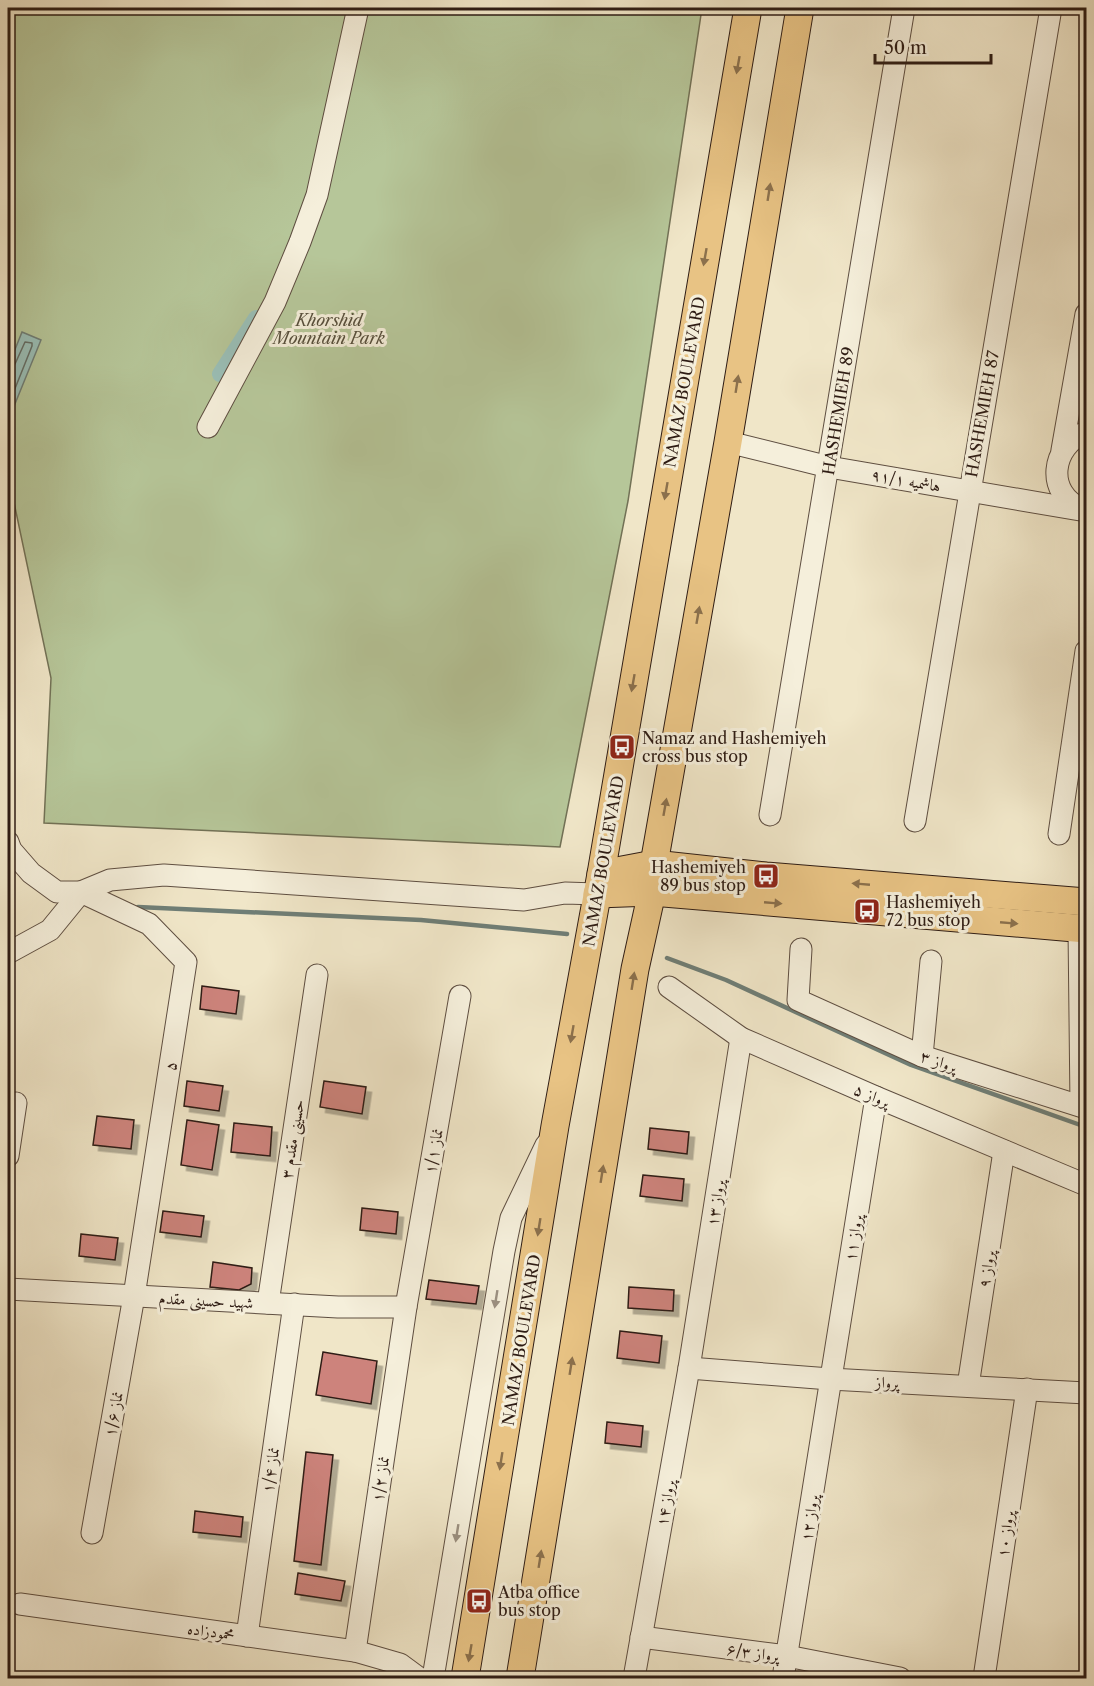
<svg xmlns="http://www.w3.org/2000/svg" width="1094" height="1686" font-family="'Libre Caslon Text',Amiri,serif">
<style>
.green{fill:#b6c699;stroke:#727156;stroke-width:1.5}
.water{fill:#9abfb7;stroke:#6f7e76;stroke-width:1.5}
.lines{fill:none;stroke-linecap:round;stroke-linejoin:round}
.shore{stroke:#646e66;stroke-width:1.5}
.stream{stroke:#6f7e76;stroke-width:4.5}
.canal{stroke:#9abfb7;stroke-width:16}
.building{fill:#cd837c;stroke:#2e1c14;stroke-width:1.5;filter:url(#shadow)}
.minor-casing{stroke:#5e4e41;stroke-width:23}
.major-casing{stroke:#2e1c14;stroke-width:29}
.minor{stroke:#f5efdb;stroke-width:21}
.major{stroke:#e8c384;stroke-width:27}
.oneway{fill:#8b704c}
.oneway2{fill:#9b9081}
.labels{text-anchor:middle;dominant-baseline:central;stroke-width:6;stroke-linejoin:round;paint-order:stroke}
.park-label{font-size:16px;font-style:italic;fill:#574f3c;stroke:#f5efdb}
.street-label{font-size:16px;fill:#2e1c14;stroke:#f5efdb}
.poi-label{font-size:16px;fill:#2e1c14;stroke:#f5efdb;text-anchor:start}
</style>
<defs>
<filter id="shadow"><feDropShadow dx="5.5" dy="5.5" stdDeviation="0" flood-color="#0004"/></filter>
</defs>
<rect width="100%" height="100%" fill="#f0e6c8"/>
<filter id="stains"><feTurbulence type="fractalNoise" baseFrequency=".00333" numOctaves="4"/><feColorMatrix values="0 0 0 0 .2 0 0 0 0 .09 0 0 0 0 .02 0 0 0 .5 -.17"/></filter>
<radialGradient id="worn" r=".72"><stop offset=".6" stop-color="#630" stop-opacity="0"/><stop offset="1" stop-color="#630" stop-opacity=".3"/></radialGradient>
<!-- green -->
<path class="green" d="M 8,8 L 702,8 L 628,501 L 560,847 L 44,823 L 51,678 L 8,474 Z"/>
<!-- water -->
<path class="water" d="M 22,332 L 41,340 L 8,421 L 8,367 Z"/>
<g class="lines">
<!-- shore -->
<path class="shore" d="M 8,367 L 15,364 L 25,342 L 32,343 L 32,346 L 8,406"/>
<!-- stream -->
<g class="stream">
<path d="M 138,907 L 421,920 L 567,934"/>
<path d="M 667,958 L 726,980 L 911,1065 L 1086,1127"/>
</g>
<!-- canal -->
<path class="canal" d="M 220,374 L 256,318"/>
</g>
<!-- building -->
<g class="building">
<path d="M 202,986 L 239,991 L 236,1014 L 200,1009 Z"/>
<path d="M 187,1081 L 223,1086 L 219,1111 L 184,1106 Z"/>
<path d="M 324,1081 L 366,1087 L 362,1114 L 320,1107 Z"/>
<path d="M 97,1116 L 134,1120 L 131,1149 L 93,1145 Z"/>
<path d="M 187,1120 L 219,1125 L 212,1170 L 181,1165 Z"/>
<path d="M 234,1123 L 272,1127 L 270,1156 L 231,1152 Z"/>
<path d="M 650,1128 L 689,1132 L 687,1154 L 648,1149 Z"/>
<path d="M 643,1175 L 684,1179 L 682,1201 L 640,1196 Z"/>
<path d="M 362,1208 L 398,1212 L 396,1234 L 360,1230 Z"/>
<path d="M 163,1211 L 204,1216 L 201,1237 L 160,1232 Z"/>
<path d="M 81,1234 L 118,1238 L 115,1260 L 79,1256 Z"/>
<path d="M 213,1262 L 252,1268 L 251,1284 L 239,1290 L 210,1287 Z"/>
<path d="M 429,1280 L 479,1286 L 476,1304 L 426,1299 Z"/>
<path d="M 629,1287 L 674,1290 L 673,1311 L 628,1308 Z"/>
<path d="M 620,1331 L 662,1336 L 659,1363 L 617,1358 Z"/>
<path d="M 323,1352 L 377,1361 L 371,1404 L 316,1395 Z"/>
<path d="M 607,1422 L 643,1426 L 641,1447 L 605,1443 Z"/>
<path d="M 306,1452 L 333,1455 L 321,1565 L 294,1561 Z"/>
<path d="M 195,1511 L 243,1517 L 241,1537 L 193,1532 Z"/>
<path d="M 298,1573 L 345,1581 L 341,1601 L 295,1594 Z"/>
</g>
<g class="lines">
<defs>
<g id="minor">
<path d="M 208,427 L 275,302 L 300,242 L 317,195 L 358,8"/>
<path d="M 728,442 L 829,467 L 1086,511"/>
<path d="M 1062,450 L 1086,314"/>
<path d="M 1082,509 C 1045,493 1051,446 1086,432"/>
<path d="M 770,815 L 904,8"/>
<path d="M 915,821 L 1051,8"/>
<path d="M 1059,834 L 1086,651"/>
<path d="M 8,842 L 11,850 L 31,873 L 57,892 L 81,892 L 149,924 L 186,962 L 134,1296 L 92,1533"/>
<path d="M 1079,929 L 1081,1106"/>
<path d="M 801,949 L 798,1000 L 922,1056 L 1086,1108"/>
<path d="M 8,953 L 50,930 L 81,892 L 110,880 L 164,875 L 524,900 L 565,893 L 597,894"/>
<path d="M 669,987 L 741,1038 L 876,1097 L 1086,1185"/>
<path d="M 922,1056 L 931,961"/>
<path d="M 8,1156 L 16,1103"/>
<path d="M 8,1289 L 338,1307 L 406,1307"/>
<path d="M 268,1303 L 317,975"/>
<path d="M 689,1368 L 830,1379 L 1086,1393"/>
<path d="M 968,1386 L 1004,1151"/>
<path d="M 20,1604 L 355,1651 L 400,1664 L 419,1678"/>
<path d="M 247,1636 L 294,1304"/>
<path d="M 641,1637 L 787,1656 L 900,1678"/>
<path d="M 355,1651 L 406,1307 L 460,996"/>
<path d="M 433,1678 L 504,1251 L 511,1218 L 546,1145"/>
<path d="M 634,1678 L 689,1368 L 741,1038"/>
<path d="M 783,1678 L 876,1097"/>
<path d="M 984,1678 L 1027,1389"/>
</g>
<g id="major">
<path d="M 601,874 L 654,864 L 766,876 L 1086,902"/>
<path d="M 597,894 L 652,892 L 1086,929"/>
<path d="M 465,1678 L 555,1126 L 601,874 L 748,8"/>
<path d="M 520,1678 L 635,969 L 652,892 L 654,864 L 728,442 L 800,8"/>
</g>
</defs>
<!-- minor casing -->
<use href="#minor" class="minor-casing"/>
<!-- major casing -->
<use href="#major" class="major-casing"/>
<!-- minor -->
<use href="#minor" class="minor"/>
<!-- major -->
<use href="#major" class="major"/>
</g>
<!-- one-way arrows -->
<defs><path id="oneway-solid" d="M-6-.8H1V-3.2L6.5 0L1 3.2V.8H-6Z" transform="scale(1.5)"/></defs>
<g class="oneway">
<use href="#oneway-solid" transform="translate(738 65) rotate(100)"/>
<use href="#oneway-solid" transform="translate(769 192) rotate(-81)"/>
<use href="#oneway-solid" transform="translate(705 257) rotate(100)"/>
<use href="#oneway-solid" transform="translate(737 384) rotate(-81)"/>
<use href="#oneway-solid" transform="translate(666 491) rotate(100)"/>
<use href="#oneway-solid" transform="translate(698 615) rotate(-80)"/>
<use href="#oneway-solid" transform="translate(633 683) rotate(100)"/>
<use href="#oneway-solid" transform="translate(665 807) rotate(-80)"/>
<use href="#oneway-solid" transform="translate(861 884) rotate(-175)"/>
<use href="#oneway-solid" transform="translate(773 903) rotate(5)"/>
<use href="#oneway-solid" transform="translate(1009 923) rotate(5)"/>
<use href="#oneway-solid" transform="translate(633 981) rotate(-81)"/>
<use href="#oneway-solid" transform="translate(572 1034) rotate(100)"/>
<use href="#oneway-solid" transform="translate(602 1174) rotate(-81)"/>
<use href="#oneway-solid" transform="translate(539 1227) rotate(99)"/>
<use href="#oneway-solid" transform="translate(571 1366) rotate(-81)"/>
<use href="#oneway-solid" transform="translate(501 1461) rotate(99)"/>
<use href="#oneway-solid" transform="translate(540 1559) rotate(-81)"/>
<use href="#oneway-solid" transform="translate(470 1653) rotate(100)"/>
</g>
<g class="oneway2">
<use href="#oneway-solid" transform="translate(496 1299) rotate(99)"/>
<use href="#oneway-solid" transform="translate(457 1533) rotate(99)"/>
</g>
<!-- icons -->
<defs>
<symbol id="bus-square" viewBox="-11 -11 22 22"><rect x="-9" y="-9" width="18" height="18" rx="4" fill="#8f2418" stroke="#f5efdb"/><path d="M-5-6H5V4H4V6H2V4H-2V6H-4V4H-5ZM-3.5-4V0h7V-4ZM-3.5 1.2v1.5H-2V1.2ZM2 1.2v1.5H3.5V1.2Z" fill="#fff"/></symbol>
</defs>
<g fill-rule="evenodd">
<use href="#bus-square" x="607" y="732" width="30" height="30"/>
<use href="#bus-square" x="751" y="861" width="30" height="30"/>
<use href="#bus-square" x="852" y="896" width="30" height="30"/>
<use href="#bus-square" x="464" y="1586" width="30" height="30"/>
</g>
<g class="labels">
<!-- park labels -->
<g class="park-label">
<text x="329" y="320">Khorshid<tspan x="329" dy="18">Mountain Park</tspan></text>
</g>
<!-- street labels -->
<g class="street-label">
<text transform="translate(684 382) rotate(-80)">NAMAZ BOULEVARD</text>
<text transform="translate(838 411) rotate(-81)">HASHEMIEH 89</text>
<text transform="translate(982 414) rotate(-80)">HASHEMIEH 87</text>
<text transform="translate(906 480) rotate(10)">هاشمیه ۹۱/۱</text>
<text transform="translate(603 861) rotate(-80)">NAMAZ BOULEVARD</text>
<text transform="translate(939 1061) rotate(19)">پرواز ۳</text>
<text transform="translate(170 1066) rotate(-81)">۵</text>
<text transform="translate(872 1095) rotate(23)">پرواز ۵</text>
<text transform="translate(292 1139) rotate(-81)">حسینی مقدم ۳</text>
<text transform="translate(433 1151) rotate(-80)">نماز ۱/۱</text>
<text transform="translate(715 1203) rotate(-81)">پرواز ۱۳</text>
<text transform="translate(853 1238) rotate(-81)">پرواز ۱۱</text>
<text transform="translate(986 1269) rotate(-81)">پرواز ۹</text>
<text transform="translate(206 1300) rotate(3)">شهید حسینی مقدم</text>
<text transform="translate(521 1340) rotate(-81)">NAMAZ BOULEVARD</text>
<text transform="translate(887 1382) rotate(3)">پرواز</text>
<text transform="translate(113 1414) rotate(-80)">نماز ۱/۶</text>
<text transform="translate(270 1470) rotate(-82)">نماز ۱/۴</text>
<text transform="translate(380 1479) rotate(-82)">نماز ۱/۲</text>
<text transform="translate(665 1503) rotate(-80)">پرواز ۱۴</text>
<text transform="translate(809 1518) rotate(-81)">پرواز ۱۲</text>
<text transform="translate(1005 1534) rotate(-82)">پرواز ۱۰</text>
<text transform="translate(211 1631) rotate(8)">محمودزاده</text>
<text transform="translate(753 1652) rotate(8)">پرواز ۶/۳</text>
</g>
<!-- poi labels -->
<g class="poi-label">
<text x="642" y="738">Namaz and Hashemiyeh<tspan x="642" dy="18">cross bus stop</tspan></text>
<text x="746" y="867" text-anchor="end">Hashemiyeh<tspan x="746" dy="18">89 bus stop</tspan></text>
<text x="886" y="902">Hashemiyeh<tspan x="886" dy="18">72 bus stop</tspan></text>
<text x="498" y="1592">Atba office<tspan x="498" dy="18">bus stop</tspan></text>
</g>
</g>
<!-- margin -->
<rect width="1094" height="1686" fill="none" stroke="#f0e6c8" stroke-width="30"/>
<rect x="9" y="9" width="1076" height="1668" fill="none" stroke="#2e1c14" stroke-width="3"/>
<rect x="15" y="15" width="1064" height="1656" fill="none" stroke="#2e1c14" stroke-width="1.5"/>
<!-- scale -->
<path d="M875 54v9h116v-9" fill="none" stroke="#2e1c14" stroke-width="3"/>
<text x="884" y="54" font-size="18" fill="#2e1c14" stroke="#f5efdb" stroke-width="4.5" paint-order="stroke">50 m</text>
<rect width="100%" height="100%" filter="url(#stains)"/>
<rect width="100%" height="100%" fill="url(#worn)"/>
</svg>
